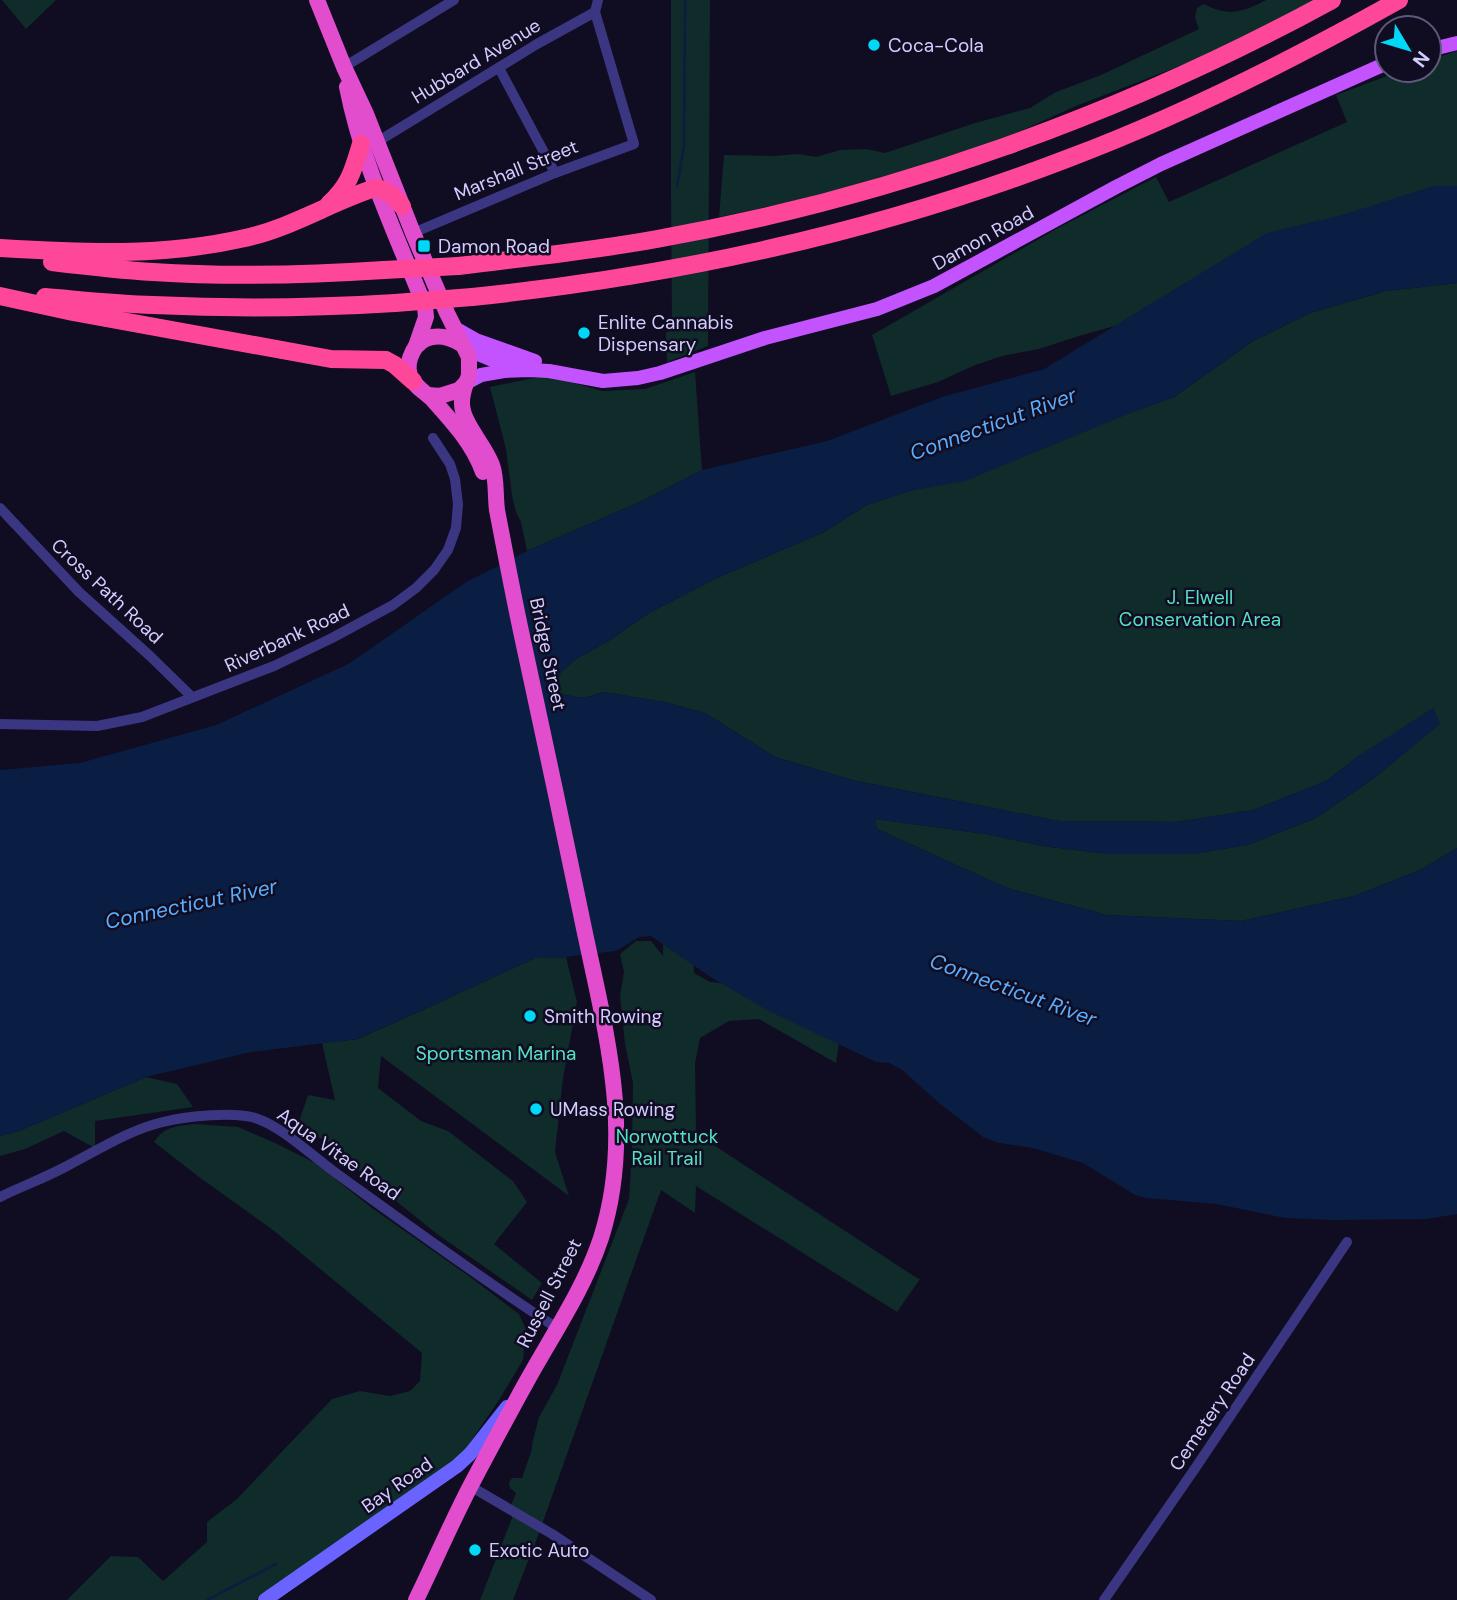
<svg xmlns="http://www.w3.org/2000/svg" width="1457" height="1600" font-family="'DM Sans',sans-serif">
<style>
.green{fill:#0f2b2a}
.water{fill:#0a1d42}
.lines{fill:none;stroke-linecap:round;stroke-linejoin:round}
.stream{stroke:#0a1d42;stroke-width:2.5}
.minor{stroke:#3b3681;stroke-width:10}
.secondary{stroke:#6b63ff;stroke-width:14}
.primary{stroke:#c353ff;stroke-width:14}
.trunk{stroke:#e14dcc;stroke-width:16}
.motorway{stroke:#ff479a;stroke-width:18}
.motorway-bridge{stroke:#ff479a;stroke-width:18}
.poi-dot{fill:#00d8f7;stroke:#100c21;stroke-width:2.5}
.labels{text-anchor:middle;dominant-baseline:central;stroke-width:5;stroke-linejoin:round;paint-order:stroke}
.poi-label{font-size:19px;fill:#d3ccff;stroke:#100c21;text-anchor:start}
.street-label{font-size:19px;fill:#d3ccff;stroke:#100c21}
.park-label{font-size:19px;fill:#55e2c2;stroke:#100c21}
.water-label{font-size:21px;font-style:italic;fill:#5aaeff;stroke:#100c21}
</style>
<rect width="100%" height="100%" fill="#100c21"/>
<!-- green -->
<g class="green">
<path d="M 2,0 L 56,0 L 26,29 Z"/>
<path d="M 671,0 L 710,0 L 708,346 L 667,362 L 666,333 L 672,329 L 671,197 Z"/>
<path d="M 1266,0 L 1315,0 L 1251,36 L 1177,67 L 1076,106 L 1014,134 L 885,178 L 780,204 L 719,217 L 724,155 L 774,156 L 798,154 L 816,157 L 840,150 L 866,149 L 885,153 L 975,123 L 1030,108 L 1056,92 L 1101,75 L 1199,29 L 1195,18 L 1197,8 L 1204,4 C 1228,17 1244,12 1266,0 Z"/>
<path d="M 1457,51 L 1457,196 L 1340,216 L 1305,229 L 1122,324 L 1079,336 L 1039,349 L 1002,356 L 973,366 L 938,382 L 891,396 L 872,335 L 1058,228 L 1156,177 L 1169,202 L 1347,122 L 1336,95 L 1403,70 L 1429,70 L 1429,60 Z"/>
<path d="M 1457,283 L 1457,848 L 1420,870 L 1354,896 L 1241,921 L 1107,915 L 1007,888 L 877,829 L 875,819 L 986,834 L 1043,846 L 1108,854 L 1194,854 L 1247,845 L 1314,819 L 1373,779 L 1439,724 L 1360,755 L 1326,781 L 1253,810 L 1177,822 L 1059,821 L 852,780 L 775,757 L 705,713 L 664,702 L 603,692 L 584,698 L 559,694 L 554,688 L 561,672 L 576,659 L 610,640 L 649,613 L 717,578 L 824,532 L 867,505 L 910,491 L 1174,397 L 1253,341 L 1310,313 L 1386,291 Z"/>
<path d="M 695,372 L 702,470 L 642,501 L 527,551 L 521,522 L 516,512 L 512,496 L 506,449 L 490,387 L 543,376 L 567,381 L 602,391 L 645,389 Z"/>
<path d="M 664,827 L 692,832 L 694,973 L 710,982 L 732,984 L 839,1042 L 836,1063 L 759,1019 L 729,1021 L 700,1038 L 695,1063 L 696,1130 L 700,1136 L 917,1278 L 920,1279 L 897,1312 L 696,1186 L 695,1213 L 661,1190 L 535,1544 L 536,1546 L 528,1561 L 513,1600 L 480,1600 L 512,1518 L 511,1505 L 516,1493 L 510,1488 L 509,1482 L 512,1478 L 522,1478 L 532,1449 L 532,1444 L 539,1417 L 557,1385 L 629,1199 L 632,1149 L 633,1083 L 625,1044 L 620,996 L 624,972 L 620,954 L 636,941 L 651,941 L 663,956 Z"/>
<path d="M 537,957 L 557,958 L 566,957 L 577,1002 L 563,1078 L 555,1152 L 569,1196 L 381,1056 L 378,1088 L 421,1121 L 448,1131 L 513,1181 L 527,1202 L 494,1244 L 542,1283 L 532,1300 L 437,1234 L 360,1172 L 340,1151 L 298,1124 L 308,1095 L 335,1100 L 322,1043 L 358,1039 L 438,1003 Z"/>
<path d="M 146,1077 L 177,1084 L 193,1107 L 95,1121 L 95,1148 L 64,1131 L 25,1149 L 0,1156 L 0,1136 L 19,1131 Z"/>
<path d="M 195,1124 L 238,1127 L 275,1143 L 315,1163 L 372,1208 L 469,1276 L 519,1314 L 526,1329 L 523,1360 L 499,1400 L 461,1456 L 256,1600 L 67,1600 L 111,1556 L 138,1557 L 163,1581 L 207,1542 L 207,1522 L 237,1499 L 332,1399 L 360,1391 L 390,1396 L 410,1391 L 420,1381 L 422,1353 L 273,1230 L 199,1177 L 154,1142 C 164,1126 178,1126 195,1124 Z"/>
</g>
<!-- water -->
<path class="water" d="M 1433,186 L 1457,186 L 1457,283 L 1386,291 L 1310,313 L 1253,341 L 1174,397 L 1123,416 L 965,481 L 910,491 L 867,505 L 824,532 L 717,578 L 649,613 L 610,640 L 576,659 L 561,672 L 554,688 L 559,694 L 584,698 L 603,692 L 664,702 L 705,713 L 775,757 L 852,780 L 1059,821 L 1177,822 L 1253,810 L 1326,781 L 1360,755 L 1433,708 L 1440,724 L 1373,779 L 1314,819 L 1247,845 L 1194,854 L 1108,854 L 1043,846 L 986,834 L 875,819 L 877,829 L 1007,888 L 1107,915 L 1241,921 L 1354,896 L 1420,870 L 1457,848 L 1457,1214 L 1427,1219 L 1334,1220 L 1285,1218 L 1216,1204 L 1146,1198 L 1135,1195 L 1083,1163 L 1033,1148 L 999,1143 L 983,1137 L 939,1103 L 901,1069 L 889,1063 L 876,1062 L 767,1010 L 712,978 L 651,936 L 639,937 L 616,951 L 557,958 L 537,957 L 438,1003 L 357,1039 L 251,1052 L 146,1077 L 19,1131 L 0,1136 L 0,770 L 80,763 L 216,725 L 350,663 L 466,582 L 527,551 L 642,501 L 702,470 L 827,441 L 942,397 L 1044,369 L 1267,233 L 1346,214 Z"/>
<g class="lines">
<!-- stream -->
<g class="stream">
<path d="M 677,186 L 684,146 L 685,0"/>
<path d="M 207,1600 L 276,1564"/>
</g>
<!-- minor -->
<g class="minor">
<path d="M 344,67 L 454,0"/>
<path d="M 499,68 L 555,173"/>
<path d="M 377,142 L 537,44 L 595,12"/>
<path d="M 413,233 L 555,173 L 634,144 L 595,12 L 598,0"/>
<path d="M 0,508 L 79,592 L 150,656 L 192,697"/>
<path d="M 0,724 L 97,726 L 142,717 L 274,666 L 332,638 L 393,605 L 416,588 L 434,570 L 448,550 L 456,528 L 458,504 L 455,479 L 450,464 L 433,438"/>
<path d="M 0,1197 C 22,1186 45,1178 67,1166 C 98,1150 129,1130 163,1122 C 186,1116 236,1111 258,1119 C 284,1128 317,1160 340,1176 C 412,1228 483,1280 557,1328"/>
<path d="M 470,1486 L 552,1534 L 651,1600"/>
<path d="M 1104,1600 L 1194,1470 L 1347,1242"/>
</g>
<!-- secondary -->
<path class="secondary" d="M 265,1600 L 457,1466 L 470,1454 L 507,1407"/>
<!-- primary -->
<g class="primary">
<path d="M 1429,50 L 1457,43"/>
<path d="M 455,328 L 476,340 L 535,361"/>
<path d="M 466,349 L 495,361 L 519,361"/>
<path d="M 466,383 L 481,375 L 504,371 L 530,370 L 549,371 L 603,381 L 638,378 L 660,373 L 765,338 L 877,309 L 934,286 L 1116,187 L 1161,164 L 1387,63"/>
</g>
<!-- trunk -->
<g class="trunk">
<path d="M 317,0 L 344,67 L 366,114 L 413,233 L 447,313 L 469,357 L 469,376 L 466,383 L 459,390 L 440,396 L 428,395"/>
<path d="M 347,87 C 362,164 396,234 425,307 L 426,317 L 416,346"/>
<path d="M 463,345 C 453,339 444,335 432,337 C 415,340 405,360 410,376 C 414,386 425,392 433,400 C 452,421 473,444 483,472"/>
<path d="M 416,1600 C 435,1561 452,1521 472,1483 C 490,1449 508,1415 527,1381 C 553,1334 584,1289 601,1238 C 636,1128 603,1023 581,914 C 562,821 542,729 522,636 C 513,594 505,552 497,510 C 495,495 497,479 492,465 C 485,445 461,422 462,402 C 462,395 464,389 466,383"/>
</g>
<!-- motorway -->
<g class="motorway">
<path d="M 329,204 C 350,185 353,170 361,144"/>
<path d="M 0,248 C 84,253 162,257 245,238 C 291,228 331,202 375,188 C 388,190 394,196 402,206"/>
<path d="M 52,262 C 85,266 119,270 153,272 C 229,277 307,275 384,270"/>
<path d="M 458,266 C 524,258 591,251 657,239 C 892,197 1122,115 1332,0"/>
<path d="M 0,296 L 73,312 L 331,359 L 386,360 L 395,365 L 413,381"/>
<path d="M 45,297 C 81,300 117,304 153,305 C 234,309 315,308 395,303"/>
<path d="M 472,297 C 676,276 877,232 1069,158 C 1183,115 1292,60 1399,0"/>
</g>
<!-- motorway-bridge -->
<g class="motorway-bridge">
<path d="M 384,270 L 458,266"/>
<path d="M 395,303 L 472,297"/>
</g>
</g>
<!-- markers -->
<g class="poi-dot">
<circle cx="874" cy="45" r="7"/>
<rect x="417" y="239" width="14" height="14" rx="3.5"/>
<circle cx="584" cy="333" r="7"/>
<circle cx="530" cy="1016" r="7"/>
<circle cx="536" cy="1109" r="7"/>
<circle cx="475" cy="1550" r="7"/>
</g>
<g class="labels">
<!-- poi labels -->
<g class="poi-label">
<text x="888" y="45">Coca-Cola</text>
<text x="438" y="246">Damon Road</text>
<text x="598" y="322">Enlite Cannabis<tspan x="598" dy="22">Dispensary</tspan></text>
<text x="544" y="1016">Smith Rowing</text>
<text x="550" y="1109">UMass Rowing</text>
<text x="489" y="1550">Exotic Auto</text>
</g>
<!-- street labels -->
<g class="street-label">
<text transform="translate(476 61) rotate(-31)">Hubbard Avenue</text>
<text transform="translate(516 170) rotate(-22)">Marshall Street</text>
<text transform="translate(983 238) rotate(-29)">Damon Road</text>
<text transform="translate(107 591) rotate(43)">Cross Path Road</text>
<text transform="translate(287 638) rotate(-25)">Riverbank Road</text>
<text transform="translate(548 654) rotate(78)">Bridge Street</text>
<text transform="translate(339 1154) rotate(35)">Aqua Vitae Road</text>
<text transform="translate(549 1293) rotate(-63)">Russell Street</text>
<text transform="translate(1212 1412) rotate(-56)">Cemetery Road</text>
<text transform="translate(397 1485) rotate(-35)">Bay Road</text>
</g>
<!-- park labels -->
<g class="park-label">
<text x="1200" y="597">J. Elwell<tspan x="1200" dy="22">Conservation Area</tspan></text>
<text x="496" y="1053">Sportsman Marina</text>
<text x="667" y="1136">Norwottuck<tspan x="667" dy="22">Rail Trail</tspan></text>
</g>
<!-- water labels -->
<g class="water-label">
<text transform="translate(993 424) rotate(-20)">Connecticut River</text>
<text transform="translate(191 904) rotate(-12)">Connecticut River</text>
<text transform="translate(1013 990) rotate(20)">Connecticut River</text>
</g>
</g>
<!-- north arrow -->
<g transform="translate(1408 49) rotate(128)"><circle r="33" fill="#100c21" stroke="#5e597a" stroke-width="2"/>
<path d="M0-5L12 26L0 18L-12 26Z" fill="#00d8f7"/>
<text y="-10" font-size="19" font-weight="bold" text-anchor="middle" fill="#d3ccff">N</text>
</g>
</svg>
